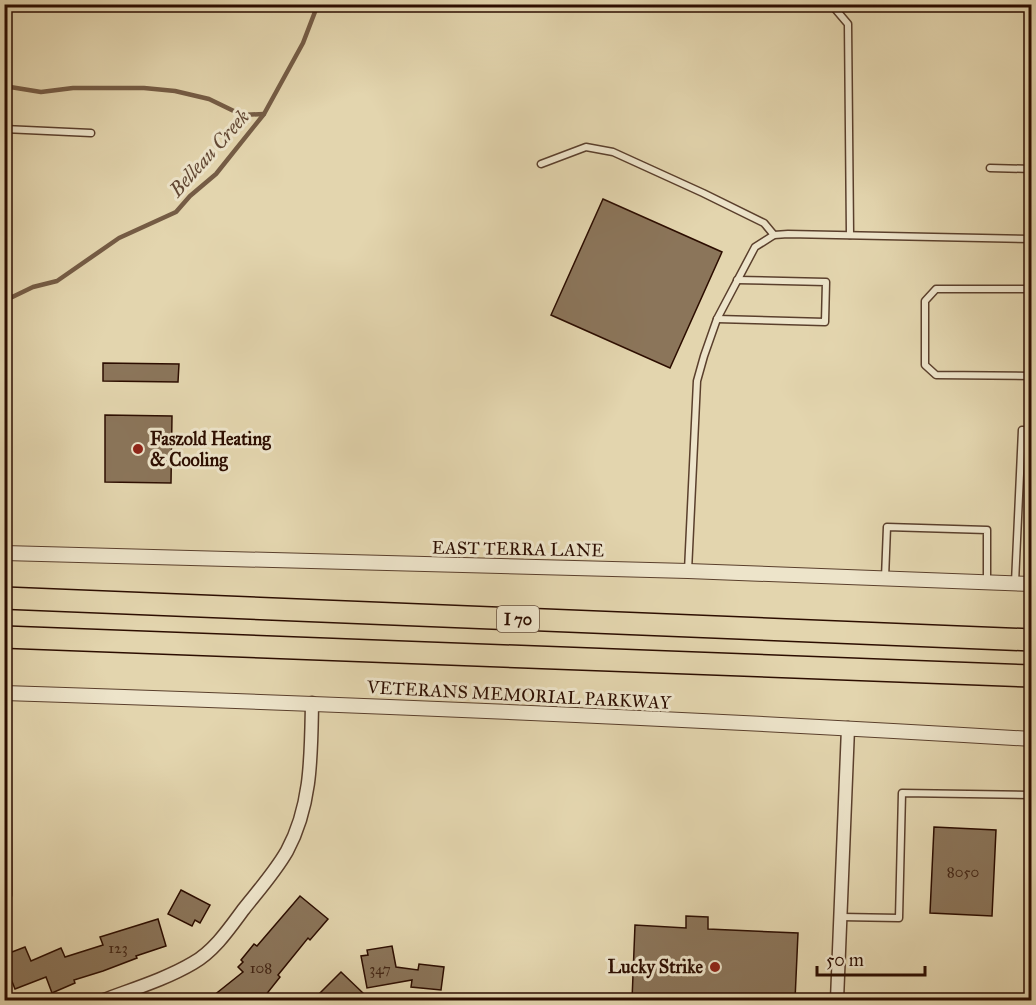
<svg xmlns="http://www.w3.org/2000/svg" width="1036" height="1005" font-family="'IM FELL Great Primer',serif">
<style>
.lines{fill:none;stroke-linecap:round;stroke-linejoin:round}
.stream{stroke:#755c45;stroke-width:4.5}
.building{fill:#8b755a;stroke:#2c0d00;stroke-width:1.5}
.service-casing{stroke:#5a3f2c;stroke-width:9}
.minor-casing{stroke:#5a3f2c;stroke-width:15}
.tertiary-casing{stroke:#5a3f2c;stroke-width:16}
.motorway-casing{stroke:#2c0d00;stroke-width:24}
.service{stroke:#ede4ca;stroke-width:6}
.minor{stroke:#ede4ca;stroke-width:12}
.tertiary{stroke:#ede4ca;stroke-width:14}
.motorway{stroke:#e3d5ae;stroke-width:21}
.poi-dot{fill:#8f2418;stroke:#ede4ca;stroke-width:2}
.labels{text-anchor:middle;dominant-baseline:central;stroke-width:6;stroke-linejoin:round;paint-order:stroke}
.number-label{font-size:15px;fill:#442716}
.shield{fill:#ede4ca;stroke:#664e3d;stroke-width:1.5}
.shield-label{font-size:16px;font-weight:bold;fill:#2c0d00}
.poi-label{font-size:18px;font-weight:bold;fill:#2c0d00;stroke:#ede4ca;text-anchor:start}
.street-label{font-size:18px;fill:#2c0d00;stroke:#ede4ca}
.water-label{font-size:20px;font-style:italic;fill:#624834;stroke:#ede4ca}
</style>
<rect width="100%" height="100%" fill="#e3d5ae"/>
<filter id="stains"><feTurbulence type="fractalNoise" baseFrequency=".00333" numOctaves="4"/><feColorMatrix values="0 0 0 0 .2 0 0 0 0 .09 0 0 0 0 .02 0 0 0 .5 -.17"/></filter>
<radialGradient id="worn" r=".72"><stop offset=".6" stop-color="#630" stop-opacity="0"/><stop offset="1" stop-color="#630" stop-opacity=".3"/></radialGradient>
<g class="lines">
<!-- stream -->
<g class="stream">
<path d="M 4,86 L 41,92 L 73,88 L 144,88 L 175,91 L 209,99 L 242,115 L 264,114"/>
<path d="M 4,301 L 33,287 L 57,281 L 119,238 L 176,212 L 190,196 L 216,174 L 264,114 L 303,43 L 318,4"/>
</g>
</g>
<!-- building -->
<g class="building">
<path d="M 603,199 L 722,252 L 670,368 L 551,315 Z"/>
<path d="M 103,363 L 179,364 L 178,382 L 103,381 Z"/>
<path d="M 105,415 L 172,416 L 171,483 L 105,482 Z"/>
<path d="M 934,827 L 996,830 L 992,916 L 930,913 Z"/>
<path d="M 181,890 L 210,905 L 200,923 L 195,920 L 192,926 L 168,914 Z"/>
<path d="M 300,896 L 328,919 L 310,940 L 308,938 L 278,975 L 280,977 L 265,996 L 259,1000 L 208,1000 L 243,972 L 238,967 L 243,962 L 241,960 L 254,944 L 257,946 Z"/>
<path d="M 686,916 L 708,917 L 708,929 L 798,933 L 795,1000 L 632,1000 L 635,925 L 686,928 Z"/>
<path d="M 158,919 L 166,946 L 136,956 L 137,958 L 103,971 L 74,980 L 75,983 L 52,993 L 46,977 L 15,989 L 11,979 L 4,984 L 4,955 L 25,947 L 31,961 L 61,948 L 65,957 L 103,945 L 100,937 Z"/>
<path d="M 392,946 L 396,967 L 418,970 L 419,964 L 444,967 L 441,990 L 411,987 L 412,980 L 367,988 L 361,956 L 368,955 L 367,950 Z"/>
<path d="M 341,972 L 364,994 L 358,1000 L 313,1000 Z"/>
</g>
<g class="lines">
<defs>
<g id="service">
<path d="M 831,4 L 848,24 L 850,235"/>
<path d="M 4,129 L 91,133"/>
<path d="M 541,164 L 586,147 L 613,152 L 703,193 L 764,223 L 774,235"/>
<path d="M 990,168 L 1032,169"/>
<path d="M 1032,289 L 936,289 L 925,301 L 925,365 L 936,375 L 1032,376"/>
<path d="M 717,319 L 825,322 L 826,282 L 737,280"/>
<path d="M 688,571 L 697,381 L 704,356 L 717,319 L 755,247 L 774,235 L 788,234 L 1032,239"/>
<path d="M 885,578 L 887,527 L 987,530 L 987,582"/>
<path d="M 1015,583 L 1022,430 L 1032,431"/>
<path d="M 7,693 L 8,895"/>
<path d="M 841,917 L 899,918 L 902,793 L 1032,795"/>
</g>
<g id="minor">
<path d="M 104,1000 C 133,989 166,979 193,963 C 214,951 229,929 243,910 C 258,891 275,872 287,851 C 312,805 311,754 312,703"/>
<path d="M 837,1000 L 848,728"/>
</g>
<g id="tertiary">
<path d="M 4,553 L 688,571 L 1032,584"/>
<path d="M 4,693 C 347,704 689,718 1032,739"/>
</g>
<g id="motorway">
<path d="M 4,598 L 1032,640"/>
<path d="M 4,637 L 1032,676"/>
</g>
</defs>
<!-- service casing -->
<use href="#service" class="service-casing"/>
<!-- minor casing -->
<use href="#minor" class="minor-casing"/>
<!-- tertiary casing -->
<use href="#tertiary" class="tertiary-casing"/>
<!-- motorway casing -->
<use href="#motorway" class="motorway-casing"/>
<!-- service -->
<use href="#service" class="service"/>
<!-- minor -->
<use href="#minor" class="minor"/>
<!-- tertiary -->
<use href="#tertiary" class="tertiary"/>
<!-- motorway -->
<use href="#motorway" class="motorway"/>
</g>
<!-- markers -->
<g class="poi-dot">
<circle cx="138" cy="449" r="6"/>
<circle cx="715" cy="967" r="6"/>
</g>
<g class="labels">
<!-- number labels -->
<g class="number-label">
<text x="963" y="872">8050</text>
<text x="118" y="948">123</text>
<text x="261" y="968">108</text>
<text x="380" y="969">347</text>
</g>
<!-- shield labels -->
<rect class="shield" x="497" y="606" width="42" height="26" rx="4.5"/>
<g class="shield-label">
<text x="518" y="619">I 70</text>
</g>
<!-- poi labels -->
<g class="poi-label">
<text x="150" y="439">Faszold Heating<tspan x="150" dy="21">&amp; Cooling</tspan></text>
<text x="703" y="967" text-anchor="end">Lucky Strike</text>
</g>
<!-- street labels -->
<g class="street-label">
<text transform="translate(518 549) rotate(1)">EAST TERRA LANE</text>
<text transform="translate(519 695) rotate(3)">VETERANS MEMORIAL PARKWAY</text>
</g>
<!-- water labels -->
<g class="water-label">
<text transform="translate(209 153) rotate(-48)">Belleau Creek</text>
</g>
</g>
<!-- margin -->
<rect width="1036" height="1005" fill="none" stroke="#e3d5ae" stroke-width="24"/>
<rect x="6" y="6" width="1024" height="993" fill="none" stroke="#2c0d00" stroke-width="3"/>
<rect x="12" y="12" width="1012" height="981" fill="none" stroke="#2c0d00" stroke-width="1.5"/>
<!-- scale -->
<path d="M817 966v9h108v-9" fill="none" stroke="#2c0d00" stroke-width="3"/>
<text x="826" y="966" font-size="18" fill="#2c0d00" stroke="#ede4ca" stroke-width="4.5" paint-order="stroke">50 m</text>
<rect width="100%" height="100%" filter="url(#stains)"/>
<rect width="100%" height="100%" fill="url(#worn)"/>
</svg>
